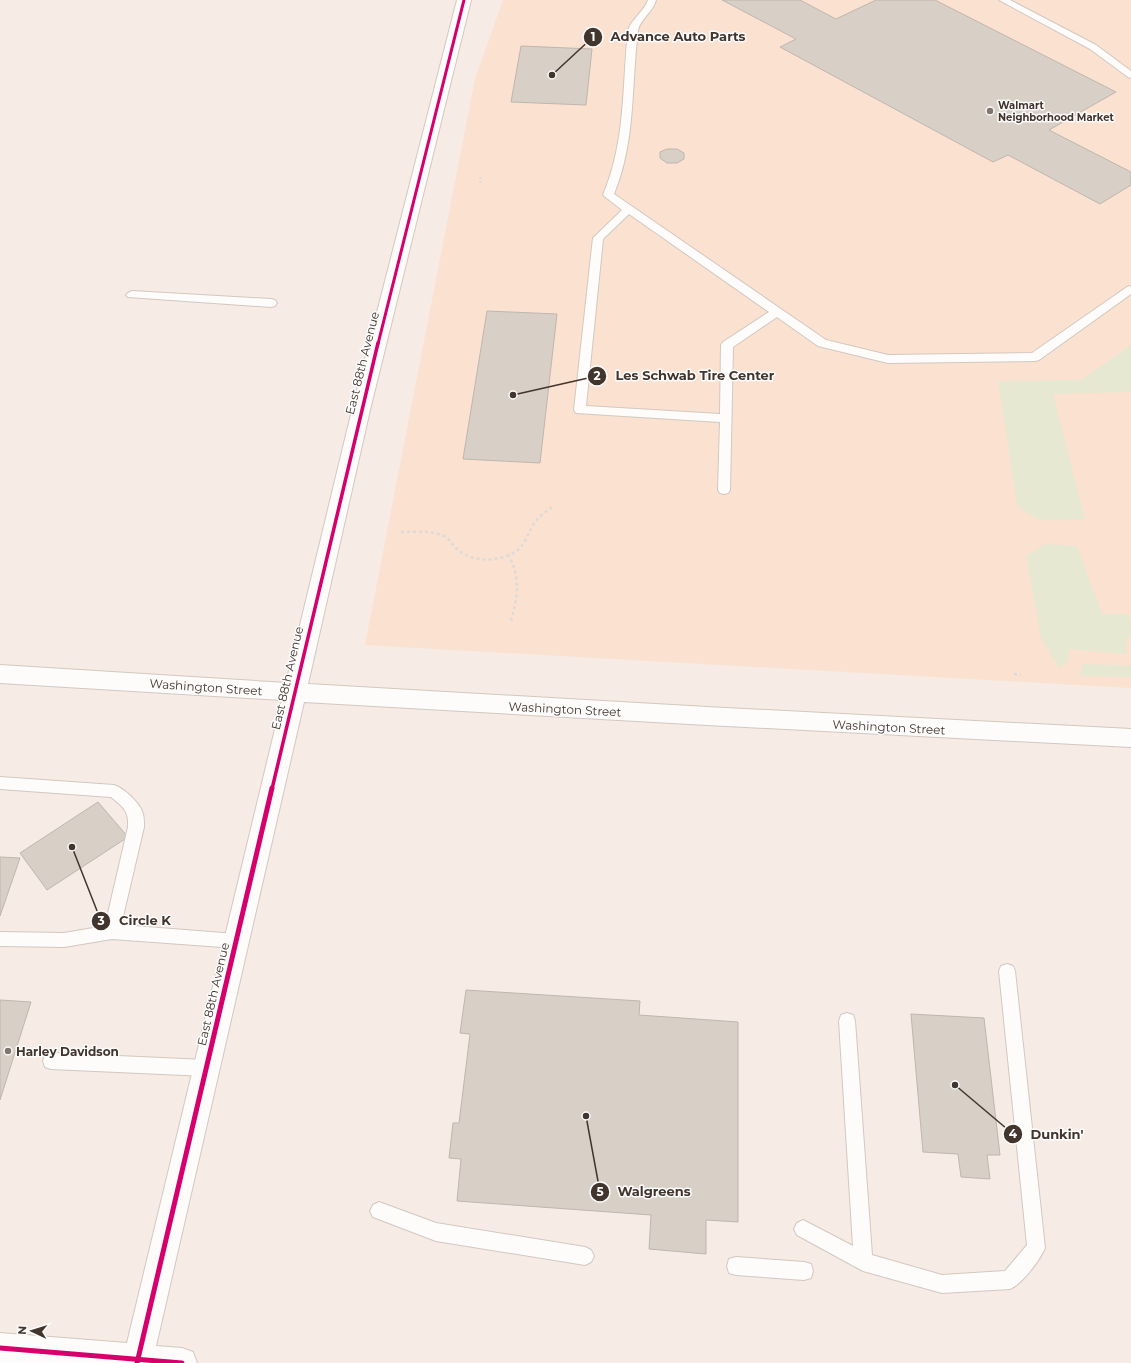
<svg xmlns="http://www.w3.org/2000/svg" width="1131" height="1363" font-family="Montserrat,sans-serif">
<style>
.built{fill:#fbe1d0}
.green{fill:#e6e8d2}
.building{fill:#d8cfc6;stroke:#bfb6af}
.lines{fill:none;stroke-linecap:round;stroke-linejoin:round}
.lane-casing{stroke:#d2c8c0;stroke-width:2}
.secondary-casing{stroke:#d2c8c0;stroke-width:2}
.path-far1{stroke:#dddad8;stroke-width:2;stroke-dasharray:2 2;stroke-linecap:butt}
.path{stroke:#dddad8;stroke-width:2.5;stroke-dasharray:3 3;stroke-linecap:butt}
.lane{fill:#fefcfb;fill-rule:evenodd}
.secondary{fill:#fefcfb;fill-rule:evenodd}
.cycleway-far2-casing{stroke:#fcfcfc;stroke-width:5}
.cycleway-far1-casing{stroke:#fcfcfc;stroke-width:6}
.cycleway-casing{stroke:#fcfcfc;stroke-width:8}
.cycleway-far2{stroke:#d6006c;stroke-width:3}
.cycleway-far1{stroke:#d6006c;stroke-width:3.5}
.cycleway{stroke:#d6006c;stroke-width:5}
.poi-dot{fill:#81756d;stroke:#fcfcfc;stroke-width:1.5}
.labels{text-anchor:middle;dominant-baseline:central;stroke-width:3;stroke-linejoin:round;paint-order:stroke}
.far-poi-label{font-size:10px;font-weight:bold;fill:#42352d;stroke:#fcfcfc;text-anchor:start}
.street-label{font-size:12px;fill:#42352d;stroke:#fcfcfc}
.poi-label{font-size:12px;font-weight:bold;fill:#42352d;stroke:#fcfcfc;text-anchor:start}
.leader{fill:none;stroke:#42352d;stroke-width:1.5}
.callout-dot{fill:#42352d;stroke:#fcfcfc;stroke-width:1.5}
.mark-label{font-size:12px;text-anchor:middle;font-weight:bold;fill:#fff}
.callout-label{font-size:13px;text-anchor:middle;font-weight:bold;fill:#42352d;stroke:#fcfcfc;stroke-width:3;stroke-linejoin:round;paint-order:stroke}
</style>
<rect width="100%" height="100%" fill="#f6ebe5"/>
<!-- built -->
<path class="built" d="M 503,0 L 1131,0 L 1131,688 L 365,645 L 475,79 Z"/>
<!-- green -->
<g class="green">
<path d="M 1131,345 L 1131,392 L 1053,394 L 1085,519 L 1041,520 L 1025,512 L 1017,504 L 998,381 L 1081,380 Z"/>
<path d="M 1045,544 L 1077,546 L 1102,614 L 1130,614 L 1131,636 L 1126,639 L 1127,654 L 1069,649 L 1068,661 L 1059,668 L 1041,638 L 1026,556 Z"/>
<path d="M 1083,664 L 1131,666 L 1131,677 L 1080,676 Z"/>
</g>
<!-- building -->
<g class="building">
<path d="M 722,0 L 800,0 L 836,19 L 876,0 L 935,0 L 1116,92 L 1049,130 L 1131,172 L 1131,185 L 1100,204 L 1008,155 L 993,162 L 780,47 L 796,39 Z"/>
<path d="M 521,46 L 592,49 L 586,105 L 511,102 Z"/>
<path d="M 667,149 L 677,149 L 684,153 L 684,159 L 677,163 L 667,163 L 660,158 L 660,152 Z"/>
<path d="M 487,311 L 557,314 L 540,463 L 463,459 Z"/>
<path d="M 98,802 L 128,837 L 47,890 L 20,853 Z"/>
<path d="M 0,857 L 20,858 L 0,916 Z"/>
<path d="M 466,990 L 640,1001 L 639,1015 L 738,1022 L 738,1222 L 706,1220 L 706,1254 L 649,1249 L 651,1215 L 457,1201 L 461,1159 L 449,1158 L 453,1123 L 459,1123 L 470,1034 L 460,1033 Z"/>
<path d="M 0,1000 L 31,1002 L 0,1100 Z"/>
<path d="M 911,1014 L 984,1018 L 1000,1155 L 987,1155 L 990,1179 L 961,1177 L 958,1154 L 923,1152 Z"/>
</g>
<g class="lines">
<defs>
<g id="lane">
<path d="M 648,0 L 656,0 C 653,12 641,18 638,30 C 631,87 636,140 614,194 L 826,340 L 888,355 L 1032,353 L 1127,287 L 1131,286 L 1131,294 L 1039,360 L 1035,361 L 888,363 L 818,346 L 777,317 L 733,347 L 730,490 L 728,493 L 724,494 L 720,493 L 718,490 L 720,422 L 576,413 L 574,410 L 593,238 L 622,210 L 603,195 C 626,140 622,88 628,30 C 632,18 644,12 648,0 ZM 629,214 L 769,312 L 723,342 L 721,345 L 720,414 L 586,406 L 603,239 Z"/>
<path d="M 999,0 L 1010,0 L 1096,45 L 1131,71 L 1131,78 L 1128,77 L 1090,49 Z"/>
<path d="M 132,291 L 271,299 L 275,300 L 277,303 L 275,306 L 271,307 L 128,297 L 126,295 L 128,293 Z"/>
<path d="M 0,777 L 114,785 C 124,788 141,804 143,814 C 144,818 144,823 144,827 L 121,925 L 236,934 L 242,936 L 244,941 L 242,946 L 236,948 L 112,939 L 64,947 L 0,946 L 0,932 L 64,933 L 105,926 L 128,827 C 129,810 123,807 111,797 L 0,789 Z"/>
<path d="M 1007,964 L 1013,966 L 1015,971 L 1045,1248 C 1040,1260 1022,1284 1010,1289 L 942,1293 L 863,1271 L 797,1235 L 794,1229 L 797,1223 L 803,1220 L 853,1246 L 839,1021 L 841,1015 L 847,1013 L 853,1015 L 855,1021 L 872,1255 L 942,1275 L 1005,1271 L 1027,1245 L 999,971 L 1001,966 Z"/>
<path d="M 51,1053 L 206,1060 L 212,1062 L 214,1068 L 212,1074 L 206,1076 L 51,1069 L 45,1067 L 43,1061 L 45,1055 Z"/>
<path d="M 379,1202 L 436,1223 L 585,1247 L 591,1250 L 594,1256 L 591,1262 L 585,1265 L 436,1241 L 373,1217 L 370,1211 L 373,1205 Z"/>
<path d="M 736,1257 L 804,1262 L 811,1264 L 813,1271 L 811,1278 L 804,1280 L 736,1275 L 729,1273 L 727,1266 L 729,1259 Z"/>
</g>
<path id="secondary" d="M 457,0 L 471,0 L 370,410 L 308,684 L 707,707 L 1131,729 L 1131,747 L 707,725 L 304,702 L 156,1346 L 182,1348 L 193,1352 L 197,1363 L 0,1363 L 0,1333 L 127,1343 L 282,700 L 0,683 L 0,665 L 286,683 L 352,410 Z"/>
</defs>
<!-- lane casing -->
<use href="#lane" class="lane-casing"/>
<!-- secondary casing -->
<use href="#secondary" class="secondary-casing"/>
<!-- path-far1 -->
<path class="path-far1" d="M 480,183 L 481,176"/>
<!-- path -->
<g class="path">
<path d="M 401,532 C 415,532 431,530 444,536 C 450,539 452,545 457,549 C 472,563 498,562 515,552 C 526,545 528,532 535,522 C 540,515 547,511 554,506"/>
<path d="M 508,554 C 521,579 518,595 511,621"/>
<path d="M 1014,674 L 1021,675"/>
</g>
<!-- lane -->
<use href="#lane" class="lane"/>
<!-- secondary -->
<use href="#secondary" class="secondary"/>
<defs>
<path id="cycleway-far2" d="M 378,344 L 464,0"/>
<path id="cycleway-far1" d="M 272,789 L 378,343"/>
<g id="cycleway">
<path d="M 0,1348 L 182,1363"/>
<path d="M 137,1363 L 272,788"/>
</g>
</defs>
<!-- cycleway-far2 casing -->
<use href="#cycleway-far2" class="cycleway-far2-casing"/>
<!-- cycleway-far1 casing -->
<use href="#cycleway-far1" class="cycleway-far1-casing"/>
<!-- cycleway casing -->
<use href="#cycleway" class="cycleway-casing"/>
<!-- cycleway-far2 -->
<use href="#cycleway-far2" class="cycleway-far2"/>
<!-- cycleway-far1 -->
<use href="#cycleway-far1" class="cycleway-far1"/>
<!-- cycleway -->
<use href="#cycleway" class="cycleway"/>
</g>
<!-- markers -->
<g class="poi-dot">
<circle cx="990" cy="111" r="4"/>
<circle cx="8" cy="1051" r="4"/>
</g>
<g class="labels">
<!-- far-poi labels -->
<g class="far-poi-label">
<text x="998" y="105">Walmart<tspan x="998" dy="12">Neighborhood Market</tspan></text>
</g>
<!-- street labels -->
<g class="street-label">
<text transform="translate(362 363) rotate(-76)">East 88th Avenue</text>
<text transform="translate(287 678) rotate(-77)">East 88th Avenue</text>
<text transform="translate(206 687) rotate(4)">Washington Street</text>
<text transform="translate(565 709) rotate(3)">Washington Street</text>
<text transform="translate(889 727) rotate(3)">Washington Street</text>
<text transform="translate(213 994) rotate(-77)">East 88th Avenue</text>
</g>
<!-- poi labels -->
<g class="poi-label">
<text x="16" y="1051">Harley Davidson</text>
</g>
</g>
<!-- callouts -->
<path class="leader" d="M552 75L593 37M513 395L597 376M72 847L101 921M955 1085L1013 1134M586 1116L600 1192"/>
<g class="callout-dot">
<circle cx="552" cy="75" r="4"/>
<circle cx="513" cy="395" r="4"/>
<circle cx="72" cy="847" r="4"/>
<circle cx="955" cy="1085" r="4"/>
<circle cx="586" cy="1116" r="4"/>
<circle cx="593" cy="37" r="10"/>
<circle cx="597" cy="376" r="10"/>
<circle cx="101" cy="921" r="10"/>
<circle cx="1013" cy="1134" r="10"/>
<circle cx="600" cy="1192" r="10"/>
</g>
<g class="mark-label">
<text x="593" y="41">1</text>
<text x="597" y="380">2</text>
<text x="101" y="925">3</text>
<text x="1013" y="1138">4</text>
<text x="600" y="1196">5</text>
</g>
<g class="callout-label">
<text x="678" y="41">Advance Auto Parts</text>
<text x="695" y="380">Les Schwab Tire Center</text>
<text x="145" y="925">Circle K</text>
<text x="1057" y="1139">Dunkin'</text>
<text x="654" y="1196">Walgreens</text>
</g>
<!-- north arrow -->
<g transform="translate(32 1331) rotate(274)" stroke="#fcfcfc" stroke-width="3" paint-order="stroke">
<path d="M0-3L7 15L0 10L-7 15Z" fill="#42352d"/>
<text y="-6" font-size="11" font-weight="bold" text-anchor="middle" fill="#42352d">N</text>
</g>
</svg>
